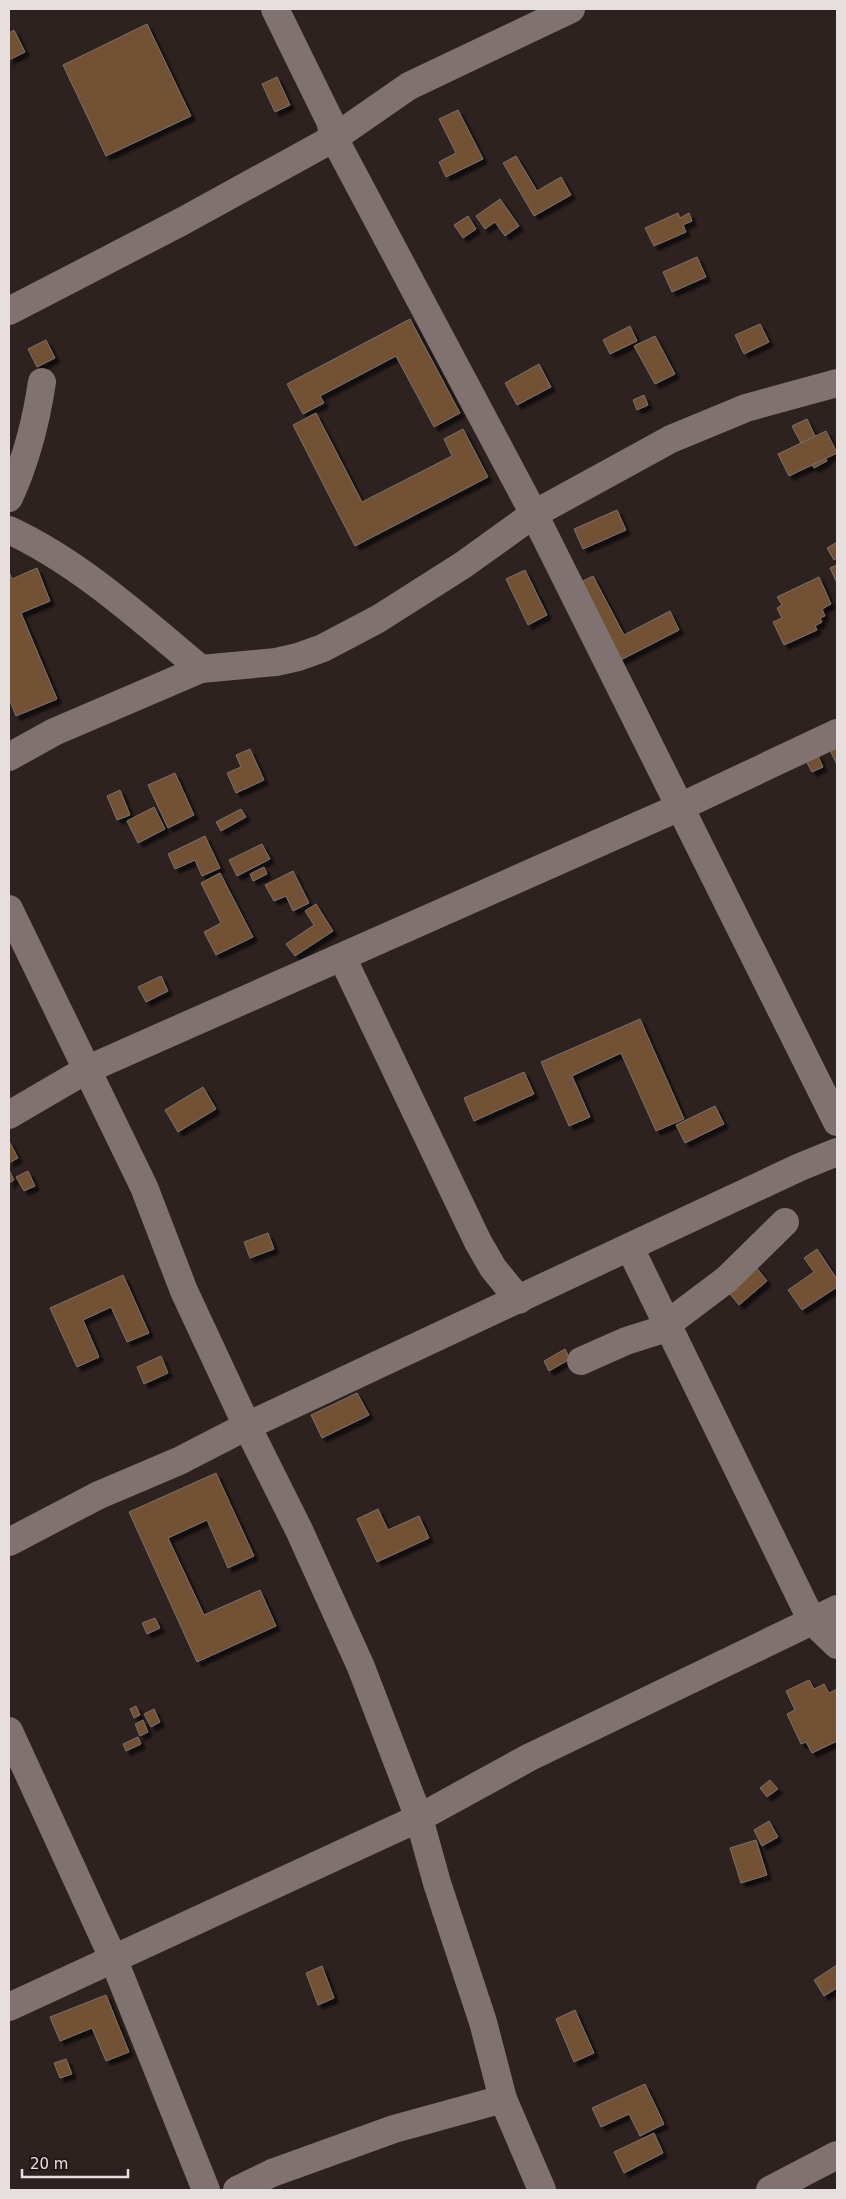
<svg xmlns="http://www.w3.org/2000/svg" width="846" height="2199" font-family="'DejaVu Sans',sans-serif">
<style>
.building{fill:#735136;stroke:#7b716a;filter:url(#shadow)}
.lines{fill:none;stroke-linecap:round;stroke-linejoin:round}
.minor{stroke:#7f7270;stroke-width:28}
</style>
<defs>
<filter id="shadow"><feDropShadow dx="4.5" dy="4.5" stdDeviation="1" flood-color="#0009"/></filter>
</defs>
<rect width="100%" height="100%" fill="#2d2220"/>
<!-- building -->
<g class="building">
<path d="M 147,24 L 191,116 L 106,156 L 63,65 Z"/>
<path d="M 14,30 L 25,52 L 9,60 L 9,33 Z"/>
<path d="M 277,77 L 290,105 L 275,112 L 262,84 Z"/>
<path d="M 458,110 L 483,159 L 446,177 L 439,162 L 456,153 L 439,119 Z"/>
<path d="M 516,156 L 537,191 L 561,177 L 571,195 L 534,216 L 503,163 Z"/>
<path d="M 500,199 L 519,226 L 505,236 L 495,222 L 485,229 L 476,216 Z"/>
<path d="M 678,213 L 680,218 L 689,213 L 692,221 L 683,225 L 686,232 L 654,246 L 645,228 Z"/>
<path d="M 468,216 L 476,229 L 463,238 L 454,225 Z"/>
<path d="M 697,257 L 706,277 L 672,292 L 663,272 Z"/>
<path d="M 410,319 L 460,413 L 434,427 L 396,356 L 320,396 L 324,403 L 303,414 L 287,384 Z"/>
<path d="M 760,324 L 769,342 L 744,354 L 735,335 Z"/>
<path d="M 630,326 L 637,341 L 610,354 L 603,340 Z"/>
<path d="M 655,336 L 675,374 L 655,384 L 634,346 Z"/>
<path d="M 46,340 L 55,358 L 37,367 L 28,349 Z"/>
<path d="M 539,364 L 551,387 L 517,405 L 505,383 Z"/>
<path d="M 644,395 L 648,405 L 637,410 L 633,400 Z"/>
<path d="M 316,413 L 362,502 L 452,456 L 444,439 L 463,429 L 488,477 L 355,546 L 293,425 Z"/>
<path d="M 807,419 L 827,461 L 814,468 L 792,426 Z"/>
<path d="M 826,431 L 837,453 L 789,476 L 778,454 Z"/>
<path d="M 617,510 L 626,530 L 583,549 L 574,529 Z"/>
<path d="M 837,542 L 837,558 L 834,560 L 827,548 Z"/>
<path d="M 837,565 L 837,583 L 830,568 Z"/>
<path d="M 37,568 L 50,601 L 21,613 L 57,699 L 16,716 L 9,698 L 9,572 L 12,579 Z"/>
<path d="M 525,570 L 547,615 L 528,625 L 506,579 Z"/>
<path d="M 593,576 L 624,635 L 670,611 L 679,630 L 613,664 L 573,586 Z"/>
<path d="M 819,577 L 831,604 L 822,609 L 825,616 L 820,618 L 822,622 L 815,626 L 817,630 L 784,645 L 773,622 L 782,618 L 777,608 L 782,605 L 777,597 Z"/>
<path d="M 837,744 L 837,765 L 829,748 Z"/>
<path d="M 250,749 L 264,780 L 236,793 L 227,773 L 241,767 L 236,755 Z"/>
<path d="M 817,754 L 823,767 L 812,772 L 805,759 Z"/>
<path d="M 175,773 L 194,815 L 168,828 L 148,785 Z"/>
<path d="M 120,790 L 130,815 L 117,820 L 107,796 Z"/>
<path d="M 154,807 L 165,829 L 138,843 L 127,821 Z"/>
<path d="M 241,809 L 246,817 L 221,831 L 216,822 Z"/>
<path d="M 205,836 L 220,868 L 202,876 L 195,860 L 175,869 L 168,854 Z"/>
<path d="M 262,844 L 270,859 L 237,876 L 229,860 Z"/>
<path d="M 264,867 L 267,874 L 253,881 L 250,874 Z"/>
<path d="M 293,871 L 309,903 L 293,911 L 286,896 L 274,901 L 265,885 Z"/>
<path d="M 220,873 L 253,937 L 216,955 L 204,932 L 221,923 L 201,883 Z"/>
<path d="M 316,904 L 333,931 L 295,956 L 286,944 L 314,925 L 305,911 Z"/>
<path d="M 161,976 L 168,991 L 146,1002 L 138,987 Z"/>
<path d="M 640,1019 L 684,1119 L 656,1131 L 621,1053 L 572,1076 L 590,1117 L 569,1126 L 541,1062 Z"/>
<path d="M 524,1072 L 534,1094 L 474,1121 L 464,1098 Z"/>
<path d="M 203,1087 L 216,1109 L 178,1132 L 165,1110 Z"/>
<path d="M 715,1106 L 724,1124 L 685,1143 L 676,1125 Z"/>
<path d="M 9,1141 L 18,1158 L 9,1163 Z"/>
<path d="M 9,1170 L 14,1180 L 9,1183 Z"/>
<path d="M 28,1171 L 35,1186 L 24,1191 L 16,1177 Z"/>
<path d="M 268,1233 L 274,1249 L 250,1258 L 244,1242 Z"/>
<path d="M 817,1249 L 837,1279 L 837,1287 L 802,1310 L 788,1290 L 814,1272 L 804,1258 Z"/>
<path d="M 755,1266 L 767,1281 L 739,1305 L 726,1289 Z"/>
<path d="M 123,1275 L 149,1333 L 127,1342 L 111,1307 L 83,1320 L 99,1357 L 77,1367 L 50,1308 Z"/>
<path d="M 565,1349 L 570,1359 L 549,1371 L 544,1361 Z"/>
<path d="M 161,1356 L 168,1373 L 144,1384 L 137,1367 Z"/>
<path d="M 357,1393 L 369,1415 L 322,1438 L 311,1415 Z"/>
<path d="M 216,1473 L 254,1556 L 228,1568 L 207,1520 L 168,1538 L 204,1615 L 260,1590 L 276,1626 L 197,1662 L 129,1512 Z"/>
<path d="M 378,1509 L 388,1530 L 419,1516 L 429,1538 L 377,1562 L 357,1519 Z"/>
<path d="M 155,1618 L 160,1628 L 147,1634 L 142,1623 Z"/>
<path d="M 809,1680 L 814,1689 L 824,1684 L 829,1693 L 837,1689 L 837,1741 L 812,1753 L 806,1742 L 801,1744 L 787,1714 L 795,1710 L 786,1691 Z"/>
<path d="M 136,1706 L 140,1715 L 134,1718 L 130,1709 Z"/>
<path d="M 154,1709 L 160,1722 L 151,1727 L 144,1714 Z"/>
<path d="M 143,1720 L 148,1732 L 140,1736 L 135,1724 Z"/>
<path d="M 138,1737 L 141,1744 L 126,1751 L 123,1744 Z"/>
<path d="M 770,1780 L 778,1789 L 767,1797 L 760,1788 Z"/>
<path d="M 769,1821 L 778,1837 L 762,1846 L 754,1830 Z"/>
<path d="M 756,1840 L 767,1875 L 741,1883 L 730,1848 Z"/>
<path d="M 837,1965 L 837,1988 L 824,1996 L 814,1980 Z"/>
<path d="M 322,1966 L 334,1998 L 318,2005 L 306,1973 Z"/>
<path d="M 106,1995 L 129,2052 L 106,2061 L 92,2028 L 60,2041 L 50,2017 Z"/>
<path d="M 575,2010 L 594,2053 L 574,2062 L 556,2019 Z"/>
<path d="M 66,2059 L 72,2074 L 60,2078 L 54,2063 Z"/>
<path d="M 645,2084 L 664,2124 L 640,2136 L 629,2114 L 601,2127 L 592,2108 Z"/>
<path d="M 654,2133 L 663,2153 L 624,2173 L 614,2152 Z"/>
</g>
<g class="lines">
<!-- minor -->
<g class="minor">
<path d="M 275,9 L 330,121 L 334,138 L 534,514 L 837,1122"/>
<path d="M 9,311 L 181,222 L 334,138 L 409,86 L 571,9"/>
<path d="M 9,498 C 26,461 36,422 42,382"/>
<path d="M 9,530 C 80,563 141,619 201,669"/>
<path d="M 9,757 L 54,732 L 201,669 L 276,662 L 298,657 L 323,648 L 378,619 L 463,565 L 534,514 L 671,439 L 746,408 L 837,383"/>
<path d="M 9,909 L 144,1187 L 184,1291 L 247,1426 L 299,1530 L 361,1667 L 419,1818 L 437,1883 L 483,2022 L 503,2099 L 542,2190"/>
<path d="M 342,957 L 478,1242 L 493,1268 L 519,1300"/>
<path d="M 9,1115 L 86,1070 L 680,807 L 837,733"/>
<path d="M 630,1248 L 812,1621 L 837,1645"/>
<path d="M 666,1325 L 727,1279 L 785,1222"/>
<path d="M 581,1361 L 626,1341 L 667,1328"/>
<path d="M 9,1542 L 99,1495 L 179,1461 L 247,1426 L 800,1167 L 837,1152"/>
<path d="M 9,1731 L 113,1958 L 206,2190"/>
<path d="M 9,2007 L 419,1818 L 528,1758 L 837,1609"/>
<path d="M 237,2190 L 272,2173 L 394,2129 L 503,2099"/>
<path d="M 770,2190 L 837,2155"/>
</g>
</g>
<!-- border -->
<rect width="846" height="2199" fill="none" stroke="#e7dfde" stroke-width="20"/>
<!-- scale -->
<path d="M22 2169v8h106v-8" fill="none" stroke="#e7dfde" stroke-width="2.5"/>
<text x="30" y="2169" font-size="15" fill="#e7dfde" stroke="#231917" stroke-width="4" paint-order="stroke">20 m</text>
</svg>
